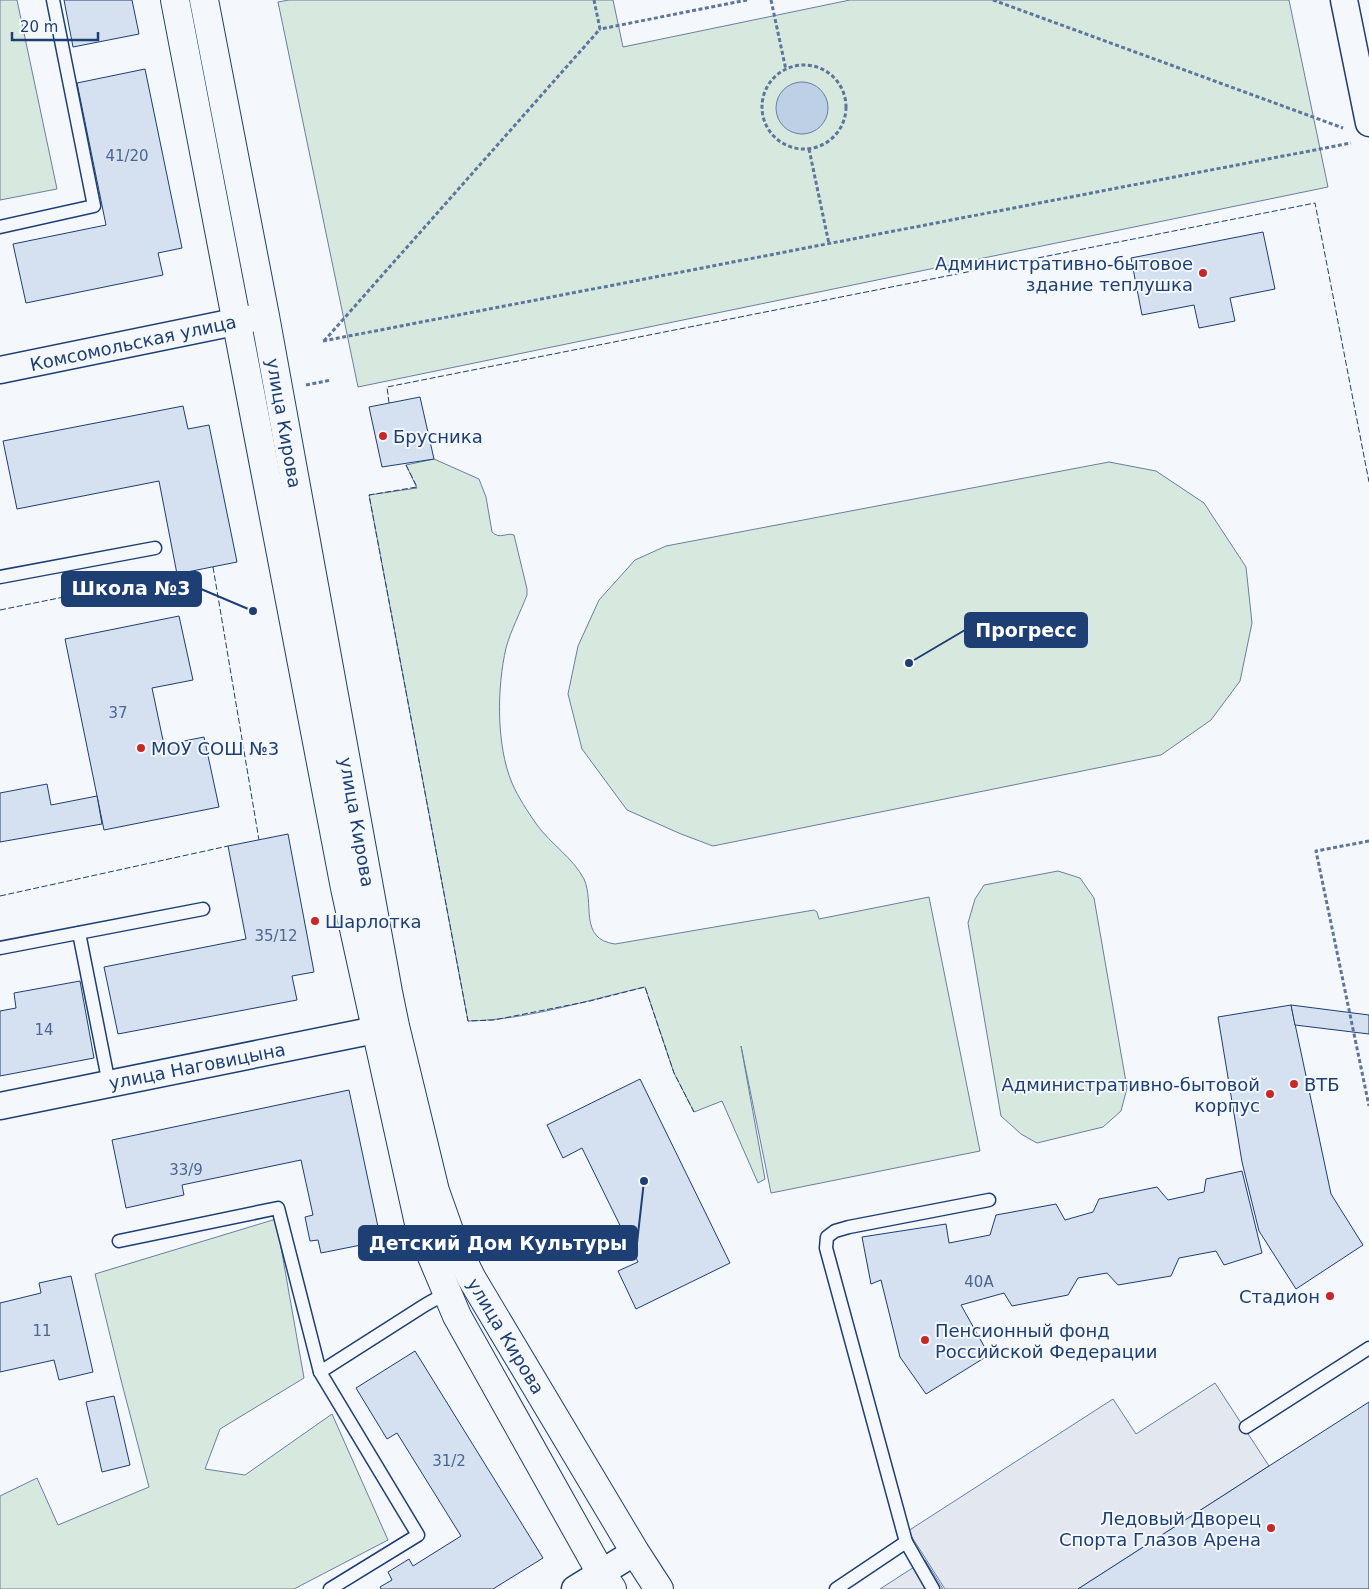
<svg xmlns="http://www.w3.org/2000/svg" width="1369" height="1589" font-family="'DejaVu Sans',sans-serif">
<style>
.green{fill:#d7e8df;stroke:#687fa3}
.parking{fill:#e3e8f0;stroke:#687fa3}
.water{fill:#bed0e5;stroke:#687fa3}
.building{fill:#d5e0f0;stroke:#1d3f73}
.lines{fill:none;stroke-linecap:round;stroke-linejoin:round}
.service-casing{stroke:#1d3f73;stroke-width:15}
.minor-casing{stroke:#1d3f73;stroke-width:29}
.secondary-casing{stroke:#1d3f73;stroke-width:30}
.path{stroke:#5e769c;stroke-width:3;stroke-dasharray:4 2.5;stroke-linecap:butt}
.service{stroke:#f4f7fb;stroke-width:12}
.minor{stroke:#f4f7fb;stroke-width:26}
.secondary{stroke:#f4f7fb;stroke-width:28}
.fence{stroke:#1d3f73;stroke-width:1;stroke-dasharray:6 2.5;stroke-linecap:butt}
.poi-dot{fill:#c62828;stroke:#f4f7fb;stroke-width:2}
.labels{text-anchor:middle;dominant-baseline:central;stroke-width:4;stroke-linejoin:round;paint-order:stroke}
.number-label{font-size:15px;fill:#4b6792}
.poi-label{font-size:18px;fill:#1d3f73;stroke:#f4f7fb;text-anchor:start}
.street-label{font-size:18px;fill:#1d3f73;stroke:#f4f7fb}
.leader{fill:none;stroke:#1d3f73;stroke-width:2}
.callout-dot{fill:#1d3f73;stroke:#f4f7fb;stroke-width:2}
.callout{fill:#1d3f73;stroke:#1d3f73;stroke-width:2}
.callout-label{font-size:19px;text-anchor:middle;font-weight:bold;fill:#fff}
</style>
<rect width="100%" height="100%" fill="#f4f7fb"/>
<!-- green -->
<g class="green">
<path d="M 0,0 L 17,0 L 57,189 L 0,200 Z"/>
<path d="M 289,0 L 613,0 L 623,47 L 850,0 L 1289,0 L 1328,187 L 358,387 L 278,2 Z"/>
<path d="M 434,459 L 479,479 L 486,497 L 492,532 C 500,540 506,532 514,535 L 527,589 L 527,595 C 520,613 511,630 506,648 C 497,687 496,745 512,783 C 518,797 528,812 537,825 C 551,844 573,858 584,879 C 595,903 578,939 615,944 L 814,910 L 817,912 L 819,919 L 929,897 L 980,1151 L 771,1193 L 741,1046 L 765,1179 L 758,1183 L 722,1101 L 694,1112 L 674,1073 L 645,987 C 587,1000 528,1020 468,1021 L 369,495 L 417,488 L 406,465 Z"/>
<path d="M 1109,462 L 1156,471 L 1204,503 L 1246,567 L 1252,623 L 1240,681 L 1211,720 L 1161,755 L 713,846 L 681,834 L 627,810 L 582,749 L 568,694 L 578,646 L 599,600 L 635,560 L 666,546 Z"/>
<path d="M 1058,871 L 1080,878 L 1094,898 L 1127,1088 L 1121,1111 L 1103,1127 L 1037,1143 L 1021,1134 L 1001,1116 L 968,923 L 975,899 L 984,885 Z"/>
<path d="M 276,1219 L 304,1378 L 220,1429 L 205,1469 L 245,1475 L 332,1414 L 388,1540 L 294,1589 L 0,1589 L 0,1496 L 37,1478 L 58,1525 L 149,1487 L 121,1380 L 95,1274 Z"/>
</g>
<!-- parking -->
<g class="parking">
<path d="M 1215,1383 L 1269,1466 L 1078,1589 L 945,1589 L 908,1531 L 1113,1399 L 1136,1434 Z"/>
<path d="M 925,1560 L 943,1589 L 880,1589 Z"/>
</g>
<!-- water -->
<circle class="water" cx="802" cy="108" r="26"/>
<!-- building -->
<g class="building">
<path d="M 64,0 L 132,0 L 139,34 L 73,47 Z"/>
<path d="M 145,69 L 182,248 L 158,253 L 163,275 L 26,303 L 13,244 L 106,225 L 77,83 Z"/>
<path d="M 1263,232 L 1275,289 L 1230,298 L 1235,321 L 1199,328 L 1194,305 L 1142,315 L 1131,258 Z"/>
<path d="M 420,397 L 434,459 L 382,467 L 369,407 Z"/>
<path d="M 183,406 L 188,429 L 209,425 L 237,562 L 177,574 L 159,481 L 17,509 L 3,441 Z"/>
<path d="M 179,616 L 193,680 L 152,688 L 164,745 L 204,737 L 219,807 L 104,830 L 65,639 Z"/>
<path d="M 47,784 L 51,805 L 97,796 L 102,824 L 0,842 L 0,793 Z"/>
<path d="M 288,834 L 314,972 L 292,976 L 297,1000 L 118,1034 L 104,967 L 246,939 L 228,846 Z"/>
<path d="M 80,981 L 94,1058 L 0,1076 L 0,1011 L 16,1008 L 14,993 Z"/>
<path d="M 1291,1005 L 1331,1194 L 1363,1245 L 1296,1289 L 1259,1231 L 1242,1162 L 1218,1017 Z"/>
<path d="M 1291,1005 L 1369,1015 L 1369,1034 L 1295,1025 Z"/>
<path d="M 640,1079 L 730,1263 L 636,1309 L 618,1271 L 638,1262 L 582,1148 L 563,1158 L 547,1125 Z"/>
<path d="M 349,1090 L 381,1241 L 321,1253 L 318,1240 L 310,1241 L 305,1217 L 313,1215 L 301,1160 L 182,1185 L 184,1195 L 126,1208 L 112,1140 Z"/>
<path d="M 1242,1171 L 1262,1253 L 1224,1265 L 1216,1251 L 1179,1258 L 1171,1276 L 1118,1285 L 1107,1273 L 1078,1278 L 1068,1295 L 1012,1306 L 1004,1293 L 961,1305 L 989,1355 L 926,1394 L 900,1357 L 881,1280 L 871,1284 L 862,1237 L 946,1224 L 949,1243 L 990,1235 L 996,1215 L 1056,1204 L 1065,1220 L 1093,1212 L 1099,1199 L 1157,1187 L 1168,1200 L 1204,1192 L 1206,1179 Z"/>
<path d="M 71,1276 L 93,1372 L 59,1380 L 54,1360 L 0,1372 L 0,1303 L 41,1293 L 39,1283 Z"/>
<path d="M 415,1351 L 543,1558 L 493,1589 L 381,1589 L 380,1587 L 392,1580 L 388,1572 L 409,1559 L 413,1566 L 461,1536 L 397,1433 L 387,1439 L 356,1388 Z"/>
<path d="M 114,1396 L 130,1465 L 102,1472 L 86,1402 Z"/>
<path d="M 1369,1402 L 1369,1589 L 1078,1589 L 1269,1466 Z"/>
</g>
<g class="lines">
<defs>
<g id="service">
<path d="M 0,227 L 94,206 L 53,0"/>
<path d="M 0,577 L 155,548"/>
<path d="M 79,933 L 109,1084"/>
<path d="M 0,948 L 203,909"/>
<path d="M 119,1241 L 278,1208 L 320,1372 L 418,1535 L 330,1589"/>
<path d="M 320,1372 L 425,1305 L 450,1291"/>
<path d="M 1246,1427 L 1369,1348"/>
<path d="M 836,1589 L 906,1542"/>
<path d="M 933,1589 L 906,1542 L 826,1248 L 827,1237 L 835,1231 L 849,1227 L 989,1200"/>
</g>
<g id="minor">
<path d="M 1344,0 L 1369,123"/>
<path d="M 0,370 L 259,317"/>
<path d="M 0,1106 L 395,1026"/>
<path d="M 575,1589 L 635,1552"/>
</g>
<g id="secondary">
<path d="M 175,0 L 345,888 L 420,1228 L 457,1316 L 601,1573 L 612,1589"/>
<path d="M 204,0 L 265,316 L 388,992 L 395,1026 L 435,1191 L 452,1239 L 472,1279 L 635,1552 L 659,1589"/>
</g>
</defs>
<!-- service casing -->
<use href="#service" class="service-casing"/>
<!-- minor casing -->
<use href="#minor" class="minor-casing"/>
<!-- secondary casing -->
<use href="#secondary" class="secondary-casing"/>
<!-- path -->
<g class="path">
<path d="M 594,0 L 600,29 L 747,0"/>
<path d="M 771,0 L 786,70"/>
<path d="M 993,0 L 1343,128"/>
<circle cx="804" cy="107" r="42"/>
<path d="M 809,149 L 829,244"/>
<path d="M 323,341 L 1351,143"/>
<path d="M 324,341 L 600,29"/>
<path d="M 306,385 L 331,380"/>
<path d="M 1369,841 L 1316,851 L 1369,1106"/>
</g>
<!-- service -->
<use href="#service" class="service"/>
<!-- minor -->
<use href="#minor" class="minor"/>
<!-- secondary -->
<use href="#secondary" class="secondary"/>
<!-- fence -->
<g class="fence">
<path d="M 389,403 L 387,387 L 1315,203 L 1369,482"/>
<path d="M 406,465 L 417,487 L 369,495 L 468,1021 L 494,1020 L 590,1001 L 645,987 L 674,1073 L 694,1112"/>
<path d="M 213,567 L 259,840"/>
<path d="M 0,610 L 177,574"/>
<path d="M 0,896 L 228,846"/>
</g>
</g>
<!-- markers -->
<g class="poi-dot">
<circle cx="1203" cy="273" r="5"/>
<circle cx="383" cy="436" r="5"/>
<circle cx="141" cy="748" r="5"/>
<circle cx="315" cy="921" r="5"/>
<circle cx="1294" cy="1084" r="5"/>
<circle cx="1270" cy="1094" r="5"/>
<circle cx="1330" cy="1296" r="5"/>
<circle cx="925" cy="1340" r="5"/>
<circle cx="1271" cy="1528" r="5"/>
</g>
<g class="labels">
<!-- number labels -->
<g class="number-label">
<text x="127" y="156">41/20</text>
<text x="118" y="713">37</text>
<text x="276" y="936">35/12</text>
<text x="44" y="1030">14</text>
<text x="186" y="1170">33/9</text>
<text x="979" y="1282">40А</text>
<text x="42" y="1331">11</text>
<text x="449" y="1461">31/2</text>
</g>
<!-- poi labels -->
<g class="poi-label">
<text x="1193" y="263" text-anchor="end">Административно-бытовое<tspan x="1193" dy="21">здание теплушка</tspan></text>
<text x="393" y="436">Брусника</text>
<text x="151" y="748">МОУ СОШ №3</text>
<text x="325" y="921">Шарлотка</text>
<text x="1260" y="1084" text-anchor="end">Административно-бытовой<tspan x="1260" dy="21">корпус</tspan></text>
<text x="1304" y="1084">ВТБ</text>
<text x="1320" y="1296" text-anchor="end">Стадион</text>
<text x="935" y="1330">Пенсионный фонд<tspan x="935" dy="21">Российской Федерации</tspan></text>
<text x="1261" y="1518" text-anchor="end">Ледовый Дворец<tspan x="1261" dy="21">Спорта Глазов Арена</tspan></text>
</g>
<!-- street labels -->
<g class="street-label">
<text transform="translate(133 343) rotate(-12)">Комсомольская улица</text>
<text transform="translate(284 423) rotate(80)">улица Кирова</text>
<text transform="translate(357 822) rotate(80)">улица Кирова</text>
<text transform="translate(197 1066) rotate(-11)">улица Наговицына</text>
<text transform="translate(506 1336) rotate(59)">улица Кирова</text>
</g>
</g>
<!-- callouts -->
<path class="leader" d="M253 611L201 589M909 663L965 630M644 1181L637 1243"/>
<g class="callout-dot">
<circle cx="253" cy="611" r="5"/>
<circle cx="909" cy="663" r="5"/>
<circle cx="644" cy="1181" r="5"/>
</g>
<g class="callout">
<rect x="62" y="572" width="139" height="34" rx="5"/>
<rect x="965" y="613" width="122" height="34" rx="5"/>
<rect x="359" y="1226" width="278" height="34" rx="5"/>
</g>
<g class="callout-label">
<text x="131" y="595">Школа №3</text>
<text x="1026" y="637">Прогресс</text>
<text x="498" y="1250">Детский Дом Культуры</text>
</g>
<!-- scale -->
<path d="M12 32v8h86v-8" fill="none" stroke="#1d3f73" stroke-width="2.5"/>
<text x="20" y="32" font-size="15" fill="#1d3f73" stroke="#f4f7fb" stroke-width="4" paint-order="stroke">20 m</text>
</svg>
